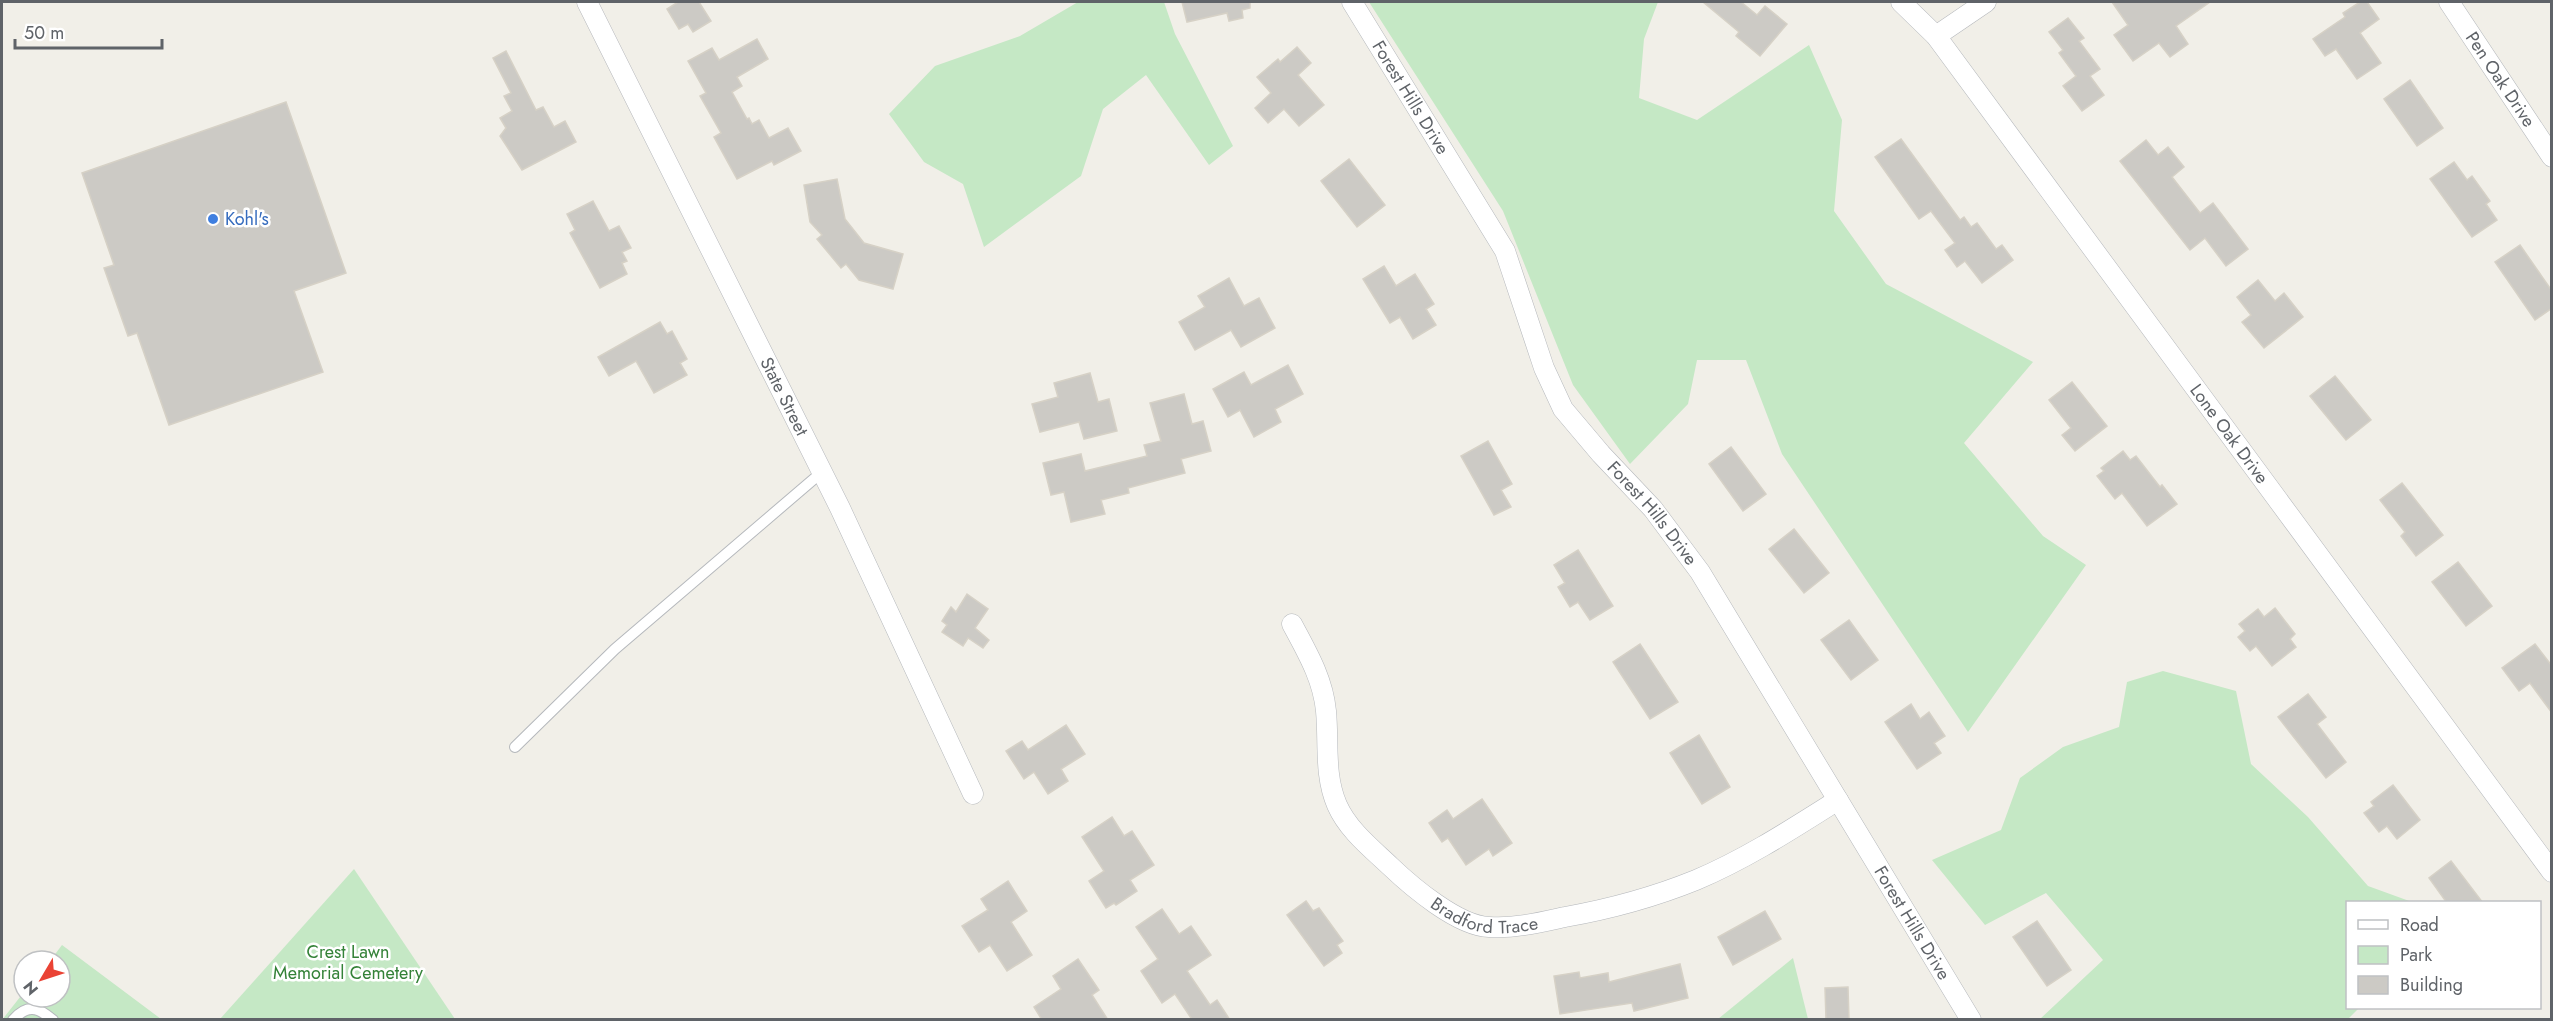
<svg xmlns="http://www.w3.org/2000/svg" width="2553" height="1021" font-family="Jost,sans-serif">
<style>
.green{fill:#c5e8c5}
.building{fill:#cccac5;stroke:#d6d1c6;stroke-width:1.5}
.lines{fill:none;stroke-linecap:round;stroke-linejoin:round}
.service-casing{stroke:#b5b8bc;stroke-width:12}
.minor-casing{stroke:#b5b8bc;stroke-width:21}
.service{stroke:#fff;stroke-width:10}
.minor{stroke:#fff;stroke-width:20}
.shop-dot{fill:#3f7fe0;stroke:#fff;stroke-width:2}
.labels{text-anchor:middle;dominant-baseline:central;stroke-width:5;stroke-linejoin:round;paint-order:stroke}
.street-label{font-size:18px;fill:#5f6368;stroke:#fff}
.shop-label{font-size:18px;fill:#366cbe;stroke:#fff;text-anchor:start}
.park-label{font-size:18px;fill:#348238;stroke:#fff}
</style>
<rect width="100%" height="100%" fill="#f1efe8"/>
<!-- green -->
<g class="green">
<path d="M 1078,2 L 1164,2 L 1175,34 L 1233,146 L 1209,165 L 1146,75 L 1103,109 L 1081,176 L 984,247 L 963,184 L 924,162 L 889,114 L 935,66 L 1020,36 Z"/>
<path d="M 1369,2 L 1658,2 L 1644,39 L 1639,98 L 1697,120 L 1809,45 L 1842,120 L 1834,211 L 1886,284 L 2033,362 L 1964,443 L 2043,536 L 2086,565 L 1968,732 L 1782,454 L 1746,360 L 1697,360 L 1688,404 L 1630,464 L 1573,385 L 1503,211 Z"/>
<path d="M 2163,671 L 2236,691 L 2251,764 L 2308,817 L 2368,886 L 2412,902 L 2348,902 L 2348,1008 L 2359,1008 L 2348,1019 L 2040,1019 L 2103,960 L 2046,893 L 1985,925 L 1932,860 L 2001,830 L 2020,778 L 2063,747 L 2119,727 L 2127,682 Z"/>
<path d="M 354,869 L 455,1019 L 220,1019 Z"/>
<path d="M 62,945 L 161,1019 L 2,1020 L 24,992 L 24,997 L 60,997 L 60,961 L 50,961 Z"/>
<path d="M 1793,958 L 1808,1019 L 1718,1019 Z"/>
</g>
<!-- building -->
<g class="building">
<path d="M 678,2 L 699,2 L 711,21 L 693,32 L 688,24 L 679,29 L 667,9 Z"/>
<path d="M 1182,2 L 1250,2 L 1250,8 L 1242,10 L 1243,18 L 1229,21 L 1227,13 L 1187,22 Z"/>
<path d="M 1703,2 L 1741,2 L 1757,15 L 1765,6 L 1787,24 L 1760,56 L 1736,36 L 1739,32 Z"/>
<path d="M 2112,2 L 2210,2 L 2176,26 L 2188,44 L 2170,57 L 2159,43 L 2133,61 L 2114,35 L 2128,25 Z"/>
<path d="M 2360,2 L 2367,2 L 2379,19 L 2360,33 L 2381,63 L 2357,79 L 2336,49 L 2325,56 L 2313,39 L 2345,17 L 2343,13 Z"/>
<path d="M 2068,18 L 2084,38 L 2079,41 L 2100,69 L 2090,76 L 2104,95 L 2082,111 L 2063,86 L 2076,76 L 2059,53 L 2063,50 L 2049,32 Z"/>
<path d="M 757,39 L 768,59 L 737,77 L 742,86 L 732,92 L 747,119 L 749,118 L 752,124 L 759,120 L 769,138 L 788,128 L 801,151 L 774,165 L 772,161 L 737,179 L 714,137 L 721,133 L 700,96 L 706,93 L 688,61 L 712,48 L 719,60 Z"/>
<path d="M 1297,47 L 1311,63 L 1298,75 L 1324,105 L 1299,126 L 1284,109 L 1268,123 L 1255,108 L 1271,93 L 1257,77 L 1278,59 L 1280,62 Z"/>
<path d="M 506,51 L 536,110 L 543,107 L 554,127 L 565,121 L 576,142 L 522,170 L 500,136 L 506,128 L 500,118 L 512,111 L 504,96 L 511,93 L 493,58 Z"/>
<path d="M 2410,80 L 2443,128 L 2417,146 L 2384,99 Z"/>
<path d="M 286,102 L 346,273 L 294,291 L 323,372 L 169,425 L 137,333 L 128,336 L 104,268 L 114,265 L 82,173 Z"/>
<path d="M 1901,139 L 1960,220 L 1964,217 L 1971,227 L 1977,223 L 1996,249 L 2002,245 L 2013,260 L 1982,283 L 1965,261 L 1957,267 L 1945,250 L 1955,243 L 1931,211 L 1919,219 L 1875,157 Z"/>
<path d="M 2146,140 L 2158,155 L 2168,147 L 2184,167 L 2172,177 L 2200,213 L 2213,203 L 2248,249 L 2226,266 L 2205,238 L 2190,250 L 2120,161 Z"/>
<path d="M 1349,159 L 1385,205 L 1357,227 L 1321,181 Z"/>
<path d="M 2454,162 L 2467,180 L 2472,176 L 2490,201 L 2486,204 L 2497,220 L 2472,237 L 2430,179 Z"/>
<path d="M 837,179 L 845,219 L 864,243 L 903,254 L 893,289 L 859,280 L 846,264 L 841,268 L 817,239 L 822,235 L 810,222 L 804,185 Z"/>
<path d="M 593,201 L 609,231 L 619,226 L 631,248 L 622,252 L 627,261 L 622,263 L 627,274 L 600,288 L 570,233 L 575,230 L 567,214 Z"/>
<path d="M 2520,245 L 2552,291 L 2552,308 L 2535,320 L 2495,262 Z"/>
<path d="M 1384,266 L 1396,286 L 1415,274 L 1434,304 L 1426,309 L 1436,325 L 1413,339 L 1400,317 L 1390,323 L 1363,279 Z"/>
<path d="M 1229,278 L 1244,306 L 1259,298 L 1275,328 L 1241,347 L 1231,330 L 1195,350 L 1179,322 L 1205,307 L 1198,296 Z"/>
<path d="M 2258,280 L 2275,301 L 2284,293 L 2303,317 L 2264,348 L 2242,322 L 2251,315 L 2237,297 Z"/>
<path d="M 660,322 L 667,334 L 672,331 L 687,359 L 680,363 L 687,375 L 654,393 L 636,361 L 609,376 L 598,357 Z"/>
<path d="M 1288,365 L 1303,394 L 1275,409 L 1281,422 L 1254,437 L 1240,410 L 1228,417 L 1213,389 L 1244,372 L 1251,385 Z"/>
<path d="M 1090,373 L 1098,402 L 1109,399 L 1117,431 L 1084,439 L 1079,422 L 1040,432 L 1032,404 L 1058,397 L 1054,383 Z"/>
<path d="M 2335,376 L 2371,420 L 2346,440 L 2310,396 Z"/>
<path d="M 2072,382 L 2107,426 L 2075,451 L 2062,435 L 2071,428 L 2049,400 Z"/>
<path d="M 1184,394 L 1192,424 L 1203,421 L 1211,451 L 1181,459 L 1185,473 L 1128,488 L 1129,493 L 1101,500 L 1105,514 L 1071,522 L 1064,492 L 1051,495 L 1043,463 L 1081,454 L 1085,471 L 1147,456 L 1144,445 L 1161,441 L 1150,403 Z"/>
<path d="M 1488,441 L 1512,484 L 1501,490 L 1511,507 L 1494,515 L 1461,456 Z"/>
<path d="M 1731,447 L 1766,494 L 1743,511 L 1709,464 Z"/>
<path d="M 2123,451 L 2130,460 L 2136,456 L 2160,487 L 2162,485 L 2177,504 L 2147,526 L 2122,493 L 2115,499 L 2097,476 L 2104,471 L 2101,468 Z"/>
<path d="M 2402,483 L 2443,535 L 2416,556 L 2401,536 L 2405,532 L 2380,500 Z"/>
<path d="M 1794,529 L 1829,573 L 1804,593 L 1769,549 Z"/>
<path d="M 1578,550 L 1613,606 L 1590,620 L 1578,602 L 1570,607 L 1558,587 L 1565,583 L 1554,565 Z"/>
<path d="M 2458,562 L 2492,606 L 2466,626 L 2432,582 Z"/>
<path d="M 967,594 L 988,609 L 975,628 L 989,640 L 983,648 L 968,638 L 963,646 L 942,632 L 947,625 L 942,621 L 951,607 L 956,612 Z"/>
<path d="M 2275,608 L 2295,634 L 2290,639 L 2296,647 L 2272,666 L 2256,646 L 2250,651 L 2238,637 L 2245,631 L 2239,624 L 2258,609 L 2264,617 Z"/>
<path d="M 1849,620 L 1878,660 L 1851,680 L 1821,640 Z"/>
<path d="M 1640,644 L 1678,702 L 1650,719 L 1613,662 Z"/>
<path d="M 2535,644 L 2552,666 L 2552,713 L 2530,683 L 2519,691 L 2502,668 Z"/>
<path d="M 2308,694 L 2326,717 L 2317,724 L 2346,762 L 2326,778 L 2278,717 Z"/>
<path d="M 1911,704 L 1920,719 L 1929,712 L 1945,736 L 1934,743 L 1941,753 L 1917,769 L 1885,722 Z"/>
<path d="M 1066,725 L 1085,754 L 1061,769 L 1068,781 L 1048,794 L 1034,772 L 1024,779 L 1006,751 L 1022,741 L 1028,750 Z"/>
<path d="M 1699,735 L 1730,787 L 1702,804 L 1670,753 Z"/>
<path d="M 2393,785 L 2420,820 L 2397,839 L 2387,826 L 2379,832 L 2364,813 L 2374,806 L 2371,802 Z"/>
<path d="M 1482,799 L 1512,843 L 1493,856 L 1489,849 L 1466,865 L 1448,838 L 1442,842 L 1429,823 L 1447,810 L 1453,819 Z"/>
<path d="M 1112,817 L 1124,836 L 1132,831 L 1154,865 L 1130,880 L 1137,891 L 1116,905 L 1114,903 L 1106,908 L 1089,881 L 1104,871 L 1082,837 Z"/>
<path d="M 2451,861 L 2483,903 L 2447,903 L 2429,878 Z"/>
<path d="M 1008,881 L 1027,911 L 1011,922 L 1032,955 L 1007,971 L 990,945 L 979,952 L 962,926 L 988,910 L 981,899 Z"/>
<path d="M 1306,901 L 1313,911 L 1319,908 L 1343,941 L 1337,945 L 1342,953 L 1324,966 L 1287,915 Z"/>
<path d="M 1162,909 L 1179,934 L 1191,926 L 1211,955 L 1187,971 L 1210,1005 L 1217,1000 L 1230,1020 L 1188,1020 L 1191,1018 L 1175,994 L 1162,1003 L 1141,971 L 1158,959 L 1136,927 Z"/>
<path d="M 1765,911 L 1781,939 L 1733,965 L 1718,937 Z"/>
<path d="M 2037,921 L 2071,970 L 2047,986 L 2013,937 Z"/>
<path d="M 1078,959 L 1099,990 L 1092,995 L 1108,1020 L 1042,1020 L 1034,1007 L 1061,989 L 1053,976 Z"/>
<path d="M 1680,964 L 1688,998 L 1634,1011 L 1632,1003 L 1560,1014 L 1554,976 L 1579,972 L 1580,978 L 1608,973 L 1609,982 Z"/>
<path d="M 1848,987 L 1849,1020 L 1826,1020 L 1825,988 Z"/>
</g>
<g class="lines">
<defs>
<g id="service">
<path d="M 515,747 L 615,649 L 822,472"/>
<path d="M 13,1020 C 27,1004 38,1007 53,1020"/>
</g>
<g id="minor">
<path id="s1" d="M 587,2 L 840,508 L 973,794"/>
<path id="s2" d="M 1352,2 L 1505,251 L 1544,368 L 1563,409 L 1601,454 L 1653,509 L 1700,572 L 1971,1020"/>
<path id="s3" d="M 1901,2 L 1936,36 L 2552,872"/>
<path id="s4" d="M 2449,2 L 2552,157"/>
<path d="M 1936,36 L 1986,2"/>
<path id="s5" d="M 1292,624 C 1307,652 1323,679 1326,711 C 1329,743 1324,775 1337,805 C 1348,830 1371,848 1390,866 C 1412,887 1458,926 1489,927 C 1514,929 1542,922 1565,917 C 1610,909 1654,897 1696,880 C 1746,859 1792,829 1838,800"/>
</g>
</defs>
<!-- service casing -->
<use href="#service" class="service-casing"/>
<!-- minor casing -->
<use href="#minor" class="minor-casing"/>
<!-- service -->
<use href="#service" class="service"/>
<!-- minor -->
<use href="#minor" class="minor"/>
</g>
<!-- markers -->
<circle class="shop-dot" cx="213" cy="219" r="6"/>
<g class="labels">
<!-- street labels -->
<g class="street-label">
<text stroke="none"><textPath href="#s4" startOffset="93">Pen Oak Drive</textPath></text>
<text stroke="none"><textPath href="#s2" startOffset="112">Forest Hills Drive</textPath></text>
<text stroke="none"><textPath href="#s1" startOffset="441">State Street</textPath></text>
<text stroke="none"><textPath href="#s3" startOffset="543">Lone Oak Drive</textPath></text>
<text stroke="none"><textPath href="#s2" startOffset="598">Forest Hills Drive</textPath></text>
<text stroke="none"><textPath href="#s5" startOffset="382">Bradford Trace</textPath></text>
<text stroke="none"><textPath href="#s2" startOffset="1084">Forest Hills Drive</textPath></text>
</g>
<!-- shop labels -->
<g class="shop-label">
<text x="225" y="219">Kohl's</text>
</g>
<!-- park labels -->
<g class="park-label">
<text x="348" y="952">Crest Lawn<tspan x="348" dy="21">Memorial Cemetery</tspan></text>
</g>
</g>
<!-- border -->
<rect width="2553" height="1021" fill="none" stroke="#5f6368" stroke-width="6"/>
<!-- legend -->
<rect x="2346" y="901" width="195" height="108" fill="#ffffff" stroke="#bfc1c3" stroke-width="1.5"/>
<rect x="2358" y="920" width="30" height="9" fill="#ffffff" stroke="#bfc1c3" stroke-width="1.5"/>
<text x="2400" y="931" font-size="18" fill="#5f6368">Road</text>
<rect x="2358" y="946" width="30" height="18" fill="#c5e8c5" stroke="#bfc1c3" stroke-width="1.5"/>
<text x="2400" y="961" font-size="18" fill="#5f6368">Park</text>
<rect x="2358" y="976" width="30" height="18" fill="#cccac5" stroke="#bfc1c3" stroke-width="1.5"/>
<text x="2400" y="991" font-size="18" fill="#5f6368">Building</text>
<!-- north arrow -->
<g transform="translate(42 979) rotate(231)"><circle r="28" fill="#ffffff" stroke="#bfc1c3" stroke-width="1.5"/>
<path d="M0-4.5L10 22L0 15L-10 22Z" fill="#ea4335"/>
<text y="-9" font-size="16" font-weight="bold" text-anchor="middle" fill="#5f6368">N</text>
</g>
<!-- scale -->
<path d="M15 39v9h147v-9" fill="none" stroke="#5f6368" stroke-width="3"/>
<text x="24" y="39" font-size="18" fill="#5f6368" stroke="#ffffff" stroke-width="4.5" paint-order="stroke">50 m</text>
</svg>
